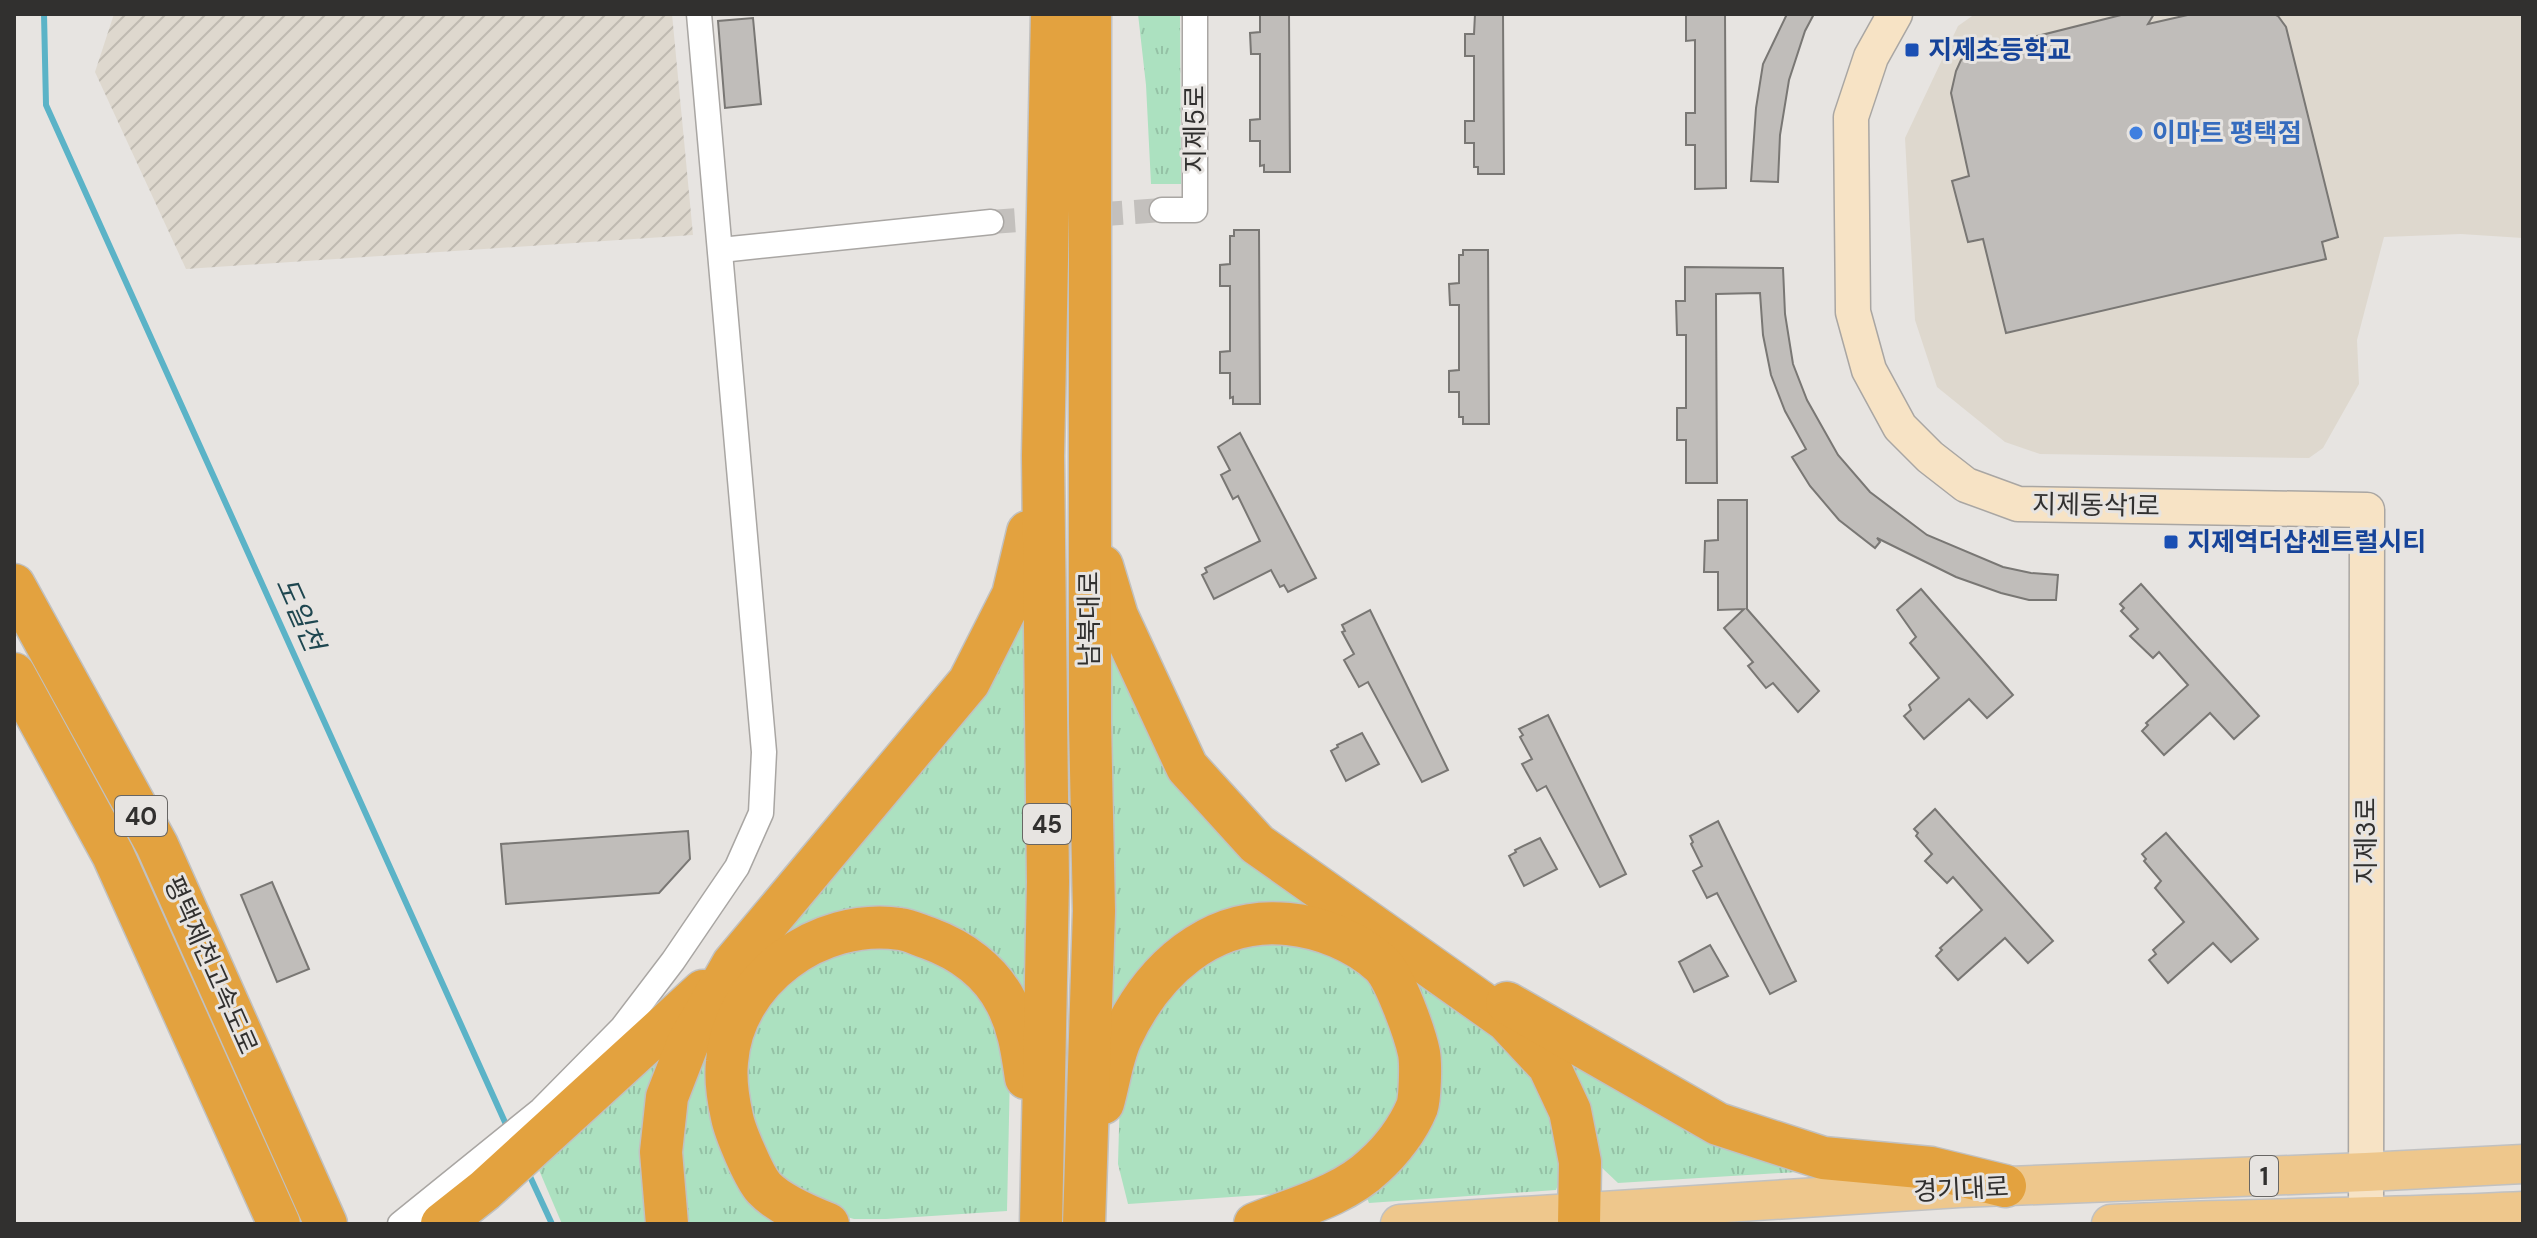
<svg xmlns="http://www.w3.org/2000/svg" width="2537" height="1238" font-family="'DM Sans','Noto Sans KR',sans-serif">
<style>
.built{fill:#ded8ce}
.industrial{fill:url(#industrial-furrows)}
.grass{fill:url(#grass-tufts)}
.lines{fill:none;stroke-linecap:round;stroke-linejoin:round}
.stream{stroke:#5bb3c7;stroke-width:6}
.building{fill:#c0bdba;stroke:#797774;stroke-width:2}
.street-tunnel{stroke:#c3c0bd;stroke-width:24;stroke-dasharray:24 12;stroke-linecap:butt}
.street-casing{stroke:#a9a6a3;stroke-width:27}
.secondary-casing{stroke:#a9a6a3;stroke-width:37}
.primary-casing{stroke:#c1c1c1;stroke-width:41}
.highway-casing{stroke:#c1c1c1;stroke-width:45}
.street{stroke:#fff;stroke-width:24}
.secondary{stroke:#f7e3c5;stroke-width:34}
.primary{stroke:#eec78c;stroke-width:38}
.highway{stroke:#e3a23f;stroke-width:42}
.transit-dot{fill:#1a4fb4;stroke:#e7e4e1;stroke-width:3}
.shop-dot{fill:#3f7fe0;stroke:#e7e4e1;stroke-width:3}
.labels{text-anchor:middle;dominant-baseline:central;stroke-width:6;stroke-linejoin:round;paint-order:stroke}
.shield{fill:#e7e4e1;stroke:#686664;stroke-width:2}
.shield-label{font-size:24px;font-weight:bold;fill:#31302f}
.transit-label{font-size:26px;font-weight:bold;fill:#164399;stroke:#e7e4e1;text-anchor:start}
.street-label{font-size:26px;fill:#31302f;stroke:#e7e4e1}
.shop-label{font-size:26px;font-weight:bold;fill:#366cbe;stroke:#e7e4e1;text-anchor:start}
.water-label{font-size:28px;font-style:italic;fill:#1f4750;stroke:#e7e4e1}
</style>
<defs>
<pattern id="industrial-furrows" width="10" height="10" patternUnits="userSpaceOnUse" patternTransform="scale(2)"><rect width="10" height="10" fill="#ded8ce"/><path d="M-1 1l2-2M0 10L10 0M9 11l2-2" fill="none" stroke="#bfbab1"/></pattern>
<pattern id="grass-tufts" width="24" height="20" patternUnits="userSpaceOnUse" patternTransform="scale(2)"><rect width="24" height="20" fill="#ace1c0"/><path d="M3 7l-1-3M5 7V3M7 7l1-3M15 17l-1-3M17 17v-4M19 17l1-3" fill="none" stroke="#94c1a5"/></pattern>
</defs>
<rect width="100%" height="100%" fill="#e7e4e1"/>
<!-- built -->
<path class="built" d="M 1975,14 L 2523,14 L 2523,238 L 2461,234 L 2384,237 L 2357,340 L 2359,384 L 2323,448 L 2309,458 L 2040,454 L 2005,442 L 1937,387 L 1915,320 L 1905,138 L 1958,26 Z"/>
<!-- industrial -->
<path class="industrial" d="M 114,14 L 672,14 L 693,235 L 186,269 L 95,72 Z"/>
<!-- grass -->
<g class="grass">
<path d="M 1138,14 L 1180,14 L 1181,184 L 1151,184 L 1146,85 Z"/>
<path d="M 1026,581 L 1030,1014 L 973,944 L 761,952 Z"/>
<path d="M 1112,638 L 1153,735 L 1545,1075 L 1567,1161 L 1556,1190 L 1369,1203 L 1367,1198 L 1385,1180 L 1409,1149 L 1393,966 L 1257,916 L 1113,1031 L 1109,743 Z"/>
<path d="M 1224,944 L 1319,945 L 1374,980 L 1397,1018 L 1407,1106 L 1330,1186 L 1275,1194 L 1128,1204 L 1118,1164 L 1120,1094 L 1134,1030 Z"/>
<path d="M 905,946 L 953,967 L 994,1010 L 1010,1072 L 1007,1211 L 886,1219 L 854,1219 L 819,1209 L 765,1169 L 737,1090 L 767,995 L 842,948 Z"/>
<path d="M 677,1035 L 653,1224 L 562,1224 L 536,1163 Z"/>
<path d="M 719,1036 L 792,1224 L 679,1224 L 673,1143 L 690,1064 Z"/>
<path d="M 1549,1041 L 1797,1165 L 1798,1172 L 1618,1183 L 1599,1165 Z"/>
</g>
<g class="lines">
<!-- stream -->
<g class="stream">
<path d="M 44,14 L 46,105 L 509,1131"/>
<path d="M 527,1170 L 552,1224"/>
</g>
</g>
<!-- building -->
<g class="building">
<path d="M 1260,14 L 1289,14 L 1290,172 L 1264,172 L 1264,165 L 1260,166 L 1260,141 L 1250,141 L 1250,120 L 1260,119 L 1260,54 L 1251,54 L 1250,33 L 1260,32 Z"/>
<path d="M 1475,14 L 1503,14 L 1504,174 L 1478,174 L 1478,167 L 1474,167 L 1474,143 L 1465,143 L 1465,121 L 1474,121 L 1474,56 L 1465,56 L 1465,34 L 1474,34 Z"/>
<path d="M 1686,14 L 1725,14 L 1726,188 L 1695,189 L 1695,145 L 1686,145 L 1686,113 L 1695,113 L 1695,40 L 1686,41 Z"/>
<path d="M 1787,14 L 1814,14 L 1805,31 L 1789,80 L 1780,135 L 1778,182 L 1751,181 L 1756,108 L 1763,64 Z"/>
<path d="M 2125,14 L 2154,14 L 2148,24 L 2192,14 L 2274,14 L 2278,16 L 2286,27 L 2338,237 L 2322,242 L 2326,259 L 2006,333 L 1983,239 L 1968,242 L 1952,181 L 1969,176 L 1951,93 L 1956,71 L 1961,60 L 1974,52 Z"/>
<path d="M 753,18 L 761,104 L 725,108 L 718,21 Z"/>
<path d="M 1234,230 L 1259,230 L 1260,404 L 1233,404 L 1233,397 L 1230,398 L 1230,373 L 1220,373 L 1220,352 L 1230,351 L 1230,286 L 1220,286 L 1220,265 L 1230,264 L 1230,236 L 1234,236 Z"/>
<path d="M 1463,250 L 1488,250 L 1489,424 L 1463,424 L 1463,417 L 1459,417 L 1459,392 L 1449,392 L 1449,371 L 1459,370 L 1459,305 L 1450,305 L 1449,284 L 1459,283 L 1459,255 L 1463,255 Z"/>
<path d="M 1685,267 L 1783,268 L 1785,314 L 1793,364 L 1807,400 L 1838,455 L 1870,492 L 1927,535 L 2003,567 L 2031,573 L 2058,575 L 2056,600 L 2029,600 L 2001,593 L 1956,577 L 1877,538 L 1880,542 L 1875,548 L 1839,520 L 1810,486 L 1792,457 L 1806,449 L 1785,411 L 1771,375 L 1763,335 L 1760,293 L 1716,294 L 1717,483 L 1686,483 L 1686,440 L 1677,440 L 1677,408 L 1686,408 L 1686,335 L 1677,335 L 1676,301 L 1685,301 Z"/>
<path d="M 1240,433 L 1316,578 L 1288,592 L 1284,585 L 1280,587 L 1271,570 L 1214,599 L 1202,575 L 1207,572 L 1205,568 L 1260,541 L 1238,496 L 1233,499 L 1221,475 L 1230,470 L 1218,447 Z"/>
<path d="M 1718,500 L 1747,500 L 1747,609 L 1819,691 L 1798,712 L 1773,683 L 1766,688 L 1748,666 L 1753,662 L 1724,628 L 1744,609 L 1718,610 L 1718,572 L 1704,572 L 1705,541 L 1718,540 Z"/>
<path d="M 2141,584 L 2259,716 L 2234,739 L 2210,713 L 2164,755 L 2142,731 L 2148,725 L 2146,723 L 2188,685 L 2159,652 L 2153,658 L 2130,636 L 2138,629 L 2121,611 L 2124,608 L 2120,604 Z"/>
<path d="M 1921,589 L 2013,695 L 1987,718 L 1969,699 L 1924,739 L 1904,716 L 1911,710 L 1909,705 L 1939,678 L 1910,643 L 1916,637 L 1897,610 Z"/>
<path d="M 1370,610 L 1448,770 L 1422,782 L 1368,682 L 1359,687 L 1344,660 L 1354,654 L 1342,632 L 1345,631 L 1342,625 Z"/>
<path d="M 1548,715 L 1626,874 L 1600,887 L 1546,786 L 1537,791 L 1522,764 L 1532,759 L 1520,737 L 1523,735 L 1519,729 Z"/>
<path d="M 1362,733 L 1379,764 L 1346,781 L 1331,751 L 1338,747 L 1337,745 Z"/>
<path d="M 1935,809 L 2053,941 L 2028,963 L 2005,938 L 1958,980 L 1936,956 L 1942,950 L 1940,948 L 1982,910 L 1953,877 L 1947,883 L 1925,861 L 1932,854 L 1916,836 L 1918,833 L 1914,829 Z"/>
<path d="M 1718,821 L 1796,981 L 1770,994 L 1717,893 L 1707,898 L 1693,871 L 1702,866 L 1691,844 L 1693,842 L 1690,836 Z"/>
<path d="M 688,831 L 690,859 L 659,893 L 506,904 L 501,844 Z"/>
<path d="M 2166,833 L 2258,939 L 2231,962 L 2213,943 L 2168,983 L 2149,960 L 2156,954 L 2153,950 L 2184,922 L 2155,888 L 2161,881 L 2144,861 L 2146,859 L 2142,854 Z"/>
<path d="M 1540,838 L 1557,869 L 1524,886 L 1509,856 L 1516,852 L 1515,850 Z"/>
<path d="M 272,882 L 309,969 L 277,982 L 241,895 Z"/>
<path d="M 1710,945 L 1728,976 L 1694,992 L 1679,962 Z"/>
</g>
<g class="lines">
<!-- street-tunnel -->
<path class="street-tunnel" d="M 991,222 L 1162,210"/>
<defs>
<g id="street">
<path d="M 1162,210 L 1195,210 L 1195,14"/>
<path d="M 721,250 L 991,222"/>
<path d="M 400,1224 L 541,1110 L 622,1028 L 673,961 L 737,867 L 761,813 L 764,752 L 699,14"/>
</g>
<path id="secondary" d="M 1895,14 L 1871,57 L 1851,117 L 1853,312 L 1869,370 L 1900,427 L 1930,457 L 1966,485 L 2018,504 L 2367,510 L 2366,1224"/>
<g id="primary">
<path d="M 1400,1224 L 1959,1188 L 2366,1172 L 2523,1164"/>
<path d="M 2111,1224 C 2248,1217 2386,1218 2523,1211"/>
</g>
<g id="highway">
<path d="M 1102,566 L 1117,616 L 1187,767 L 1257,844 L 1506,1020 L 1549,1066 L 1570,1111 L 1580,1162 L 1579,1224"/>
<path d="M 14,585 L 157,845 L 326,1224"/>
<path d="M 14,674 L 113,855 L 279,1224"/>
<path d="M 1507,1003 L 1718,1124 L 1823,1158 L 1931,1168 L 2005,1186"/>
<path d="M 1103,1103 C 1109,1082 1112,1058 1121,1038 C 1152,971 1210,916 1288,924 C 1321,927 1357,942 1381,964 C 1395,977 1415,1034 1419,1053 C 1421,1064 1420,1098 1417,1107 C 1408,1129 1391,1151 1374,1166 C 1343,1196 1294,1208 1255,1224"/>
<path d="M 442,1224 L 485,1190 L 703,991"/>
<path d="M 667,1224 L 661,1152 L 667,1097 L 688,1043 L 733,964 L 969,682 L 1013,595 L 1028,532"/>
<path d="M 828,1224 C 808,1216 779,1204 764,1188 C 754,1177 735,1132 732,1117 C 728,1099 725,1081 727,1062 C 733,979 819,917 900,929 C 909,930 919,935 928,938 C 961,950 990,971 1006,1002 C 1019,1027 1022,1051 1026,1078"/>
<path d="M 1041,1224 L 1048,882 L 1043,456 L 1052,14"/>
<path d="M 1084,1224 L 1094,911 L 1090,723 L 1090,14"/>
</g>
</defs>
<!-- street casing -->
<use href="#street" class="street-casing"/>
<!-- secondary casing -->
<use href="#secondary" class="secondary-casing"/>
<!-- primary casing -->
<use href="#primary" class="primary-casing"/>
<!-- highway casing -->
<use href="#highway" class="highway-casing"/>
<!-- street -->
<use href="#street" class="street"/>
<!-- secondary -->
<use href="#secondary" class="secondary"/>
<!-- primary -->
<use href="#primary" class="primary"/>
<!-- highway -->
<use href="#highway" class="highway"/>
</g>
<!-- markers -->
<g class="transit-dot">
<rect x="1904" y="42" width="16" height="16" rx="4"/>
<rect x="2163" y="534" width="16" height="16" rx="4"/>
</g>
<circle class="shop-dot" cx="2136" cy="133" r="8"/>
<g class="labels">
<!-- shield labels -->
<g class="shield">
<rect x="115" y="796" width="52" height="40" rx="6"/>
<rect x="1023" y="804" width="48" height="40" rx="6"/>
<rect x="2250" y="1156" width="28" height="40" rx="6"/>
</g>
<g class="shield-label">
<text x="141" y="816">40</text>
<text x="1047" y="824">45</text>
<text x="2264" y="1176">1</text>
</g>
<!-- transit labels -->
<g class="transit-label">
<text x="1928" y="50">지제초등학교</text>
<text x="2187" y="542">지제역더샵센트럴시티</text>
</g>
<!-- street labels -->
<g class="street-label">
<text transform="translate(1195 129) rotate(-90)">지제5로</text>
<text transform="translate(2096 505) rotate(1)">지제동삭1로</text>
<text transform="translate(1089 619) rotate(-90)">남북대로</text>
<text transform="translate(2366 841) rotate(-90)">지제3로</text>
<text transform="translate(211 965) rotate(66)">평택제천고속도로</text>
<text transform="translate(1961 1189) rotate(-3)">경기대로</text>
</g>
<!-- shop labels -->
<g class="shop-label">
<text x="2152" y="133">이마트 평택점</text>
</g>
<!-- water labels -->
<g class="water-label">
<text transform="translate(300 614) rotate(66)">도일천</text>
</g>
</g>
<!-- border -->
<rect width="2537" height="1238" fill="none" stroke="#31302f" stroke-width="32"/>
</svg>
